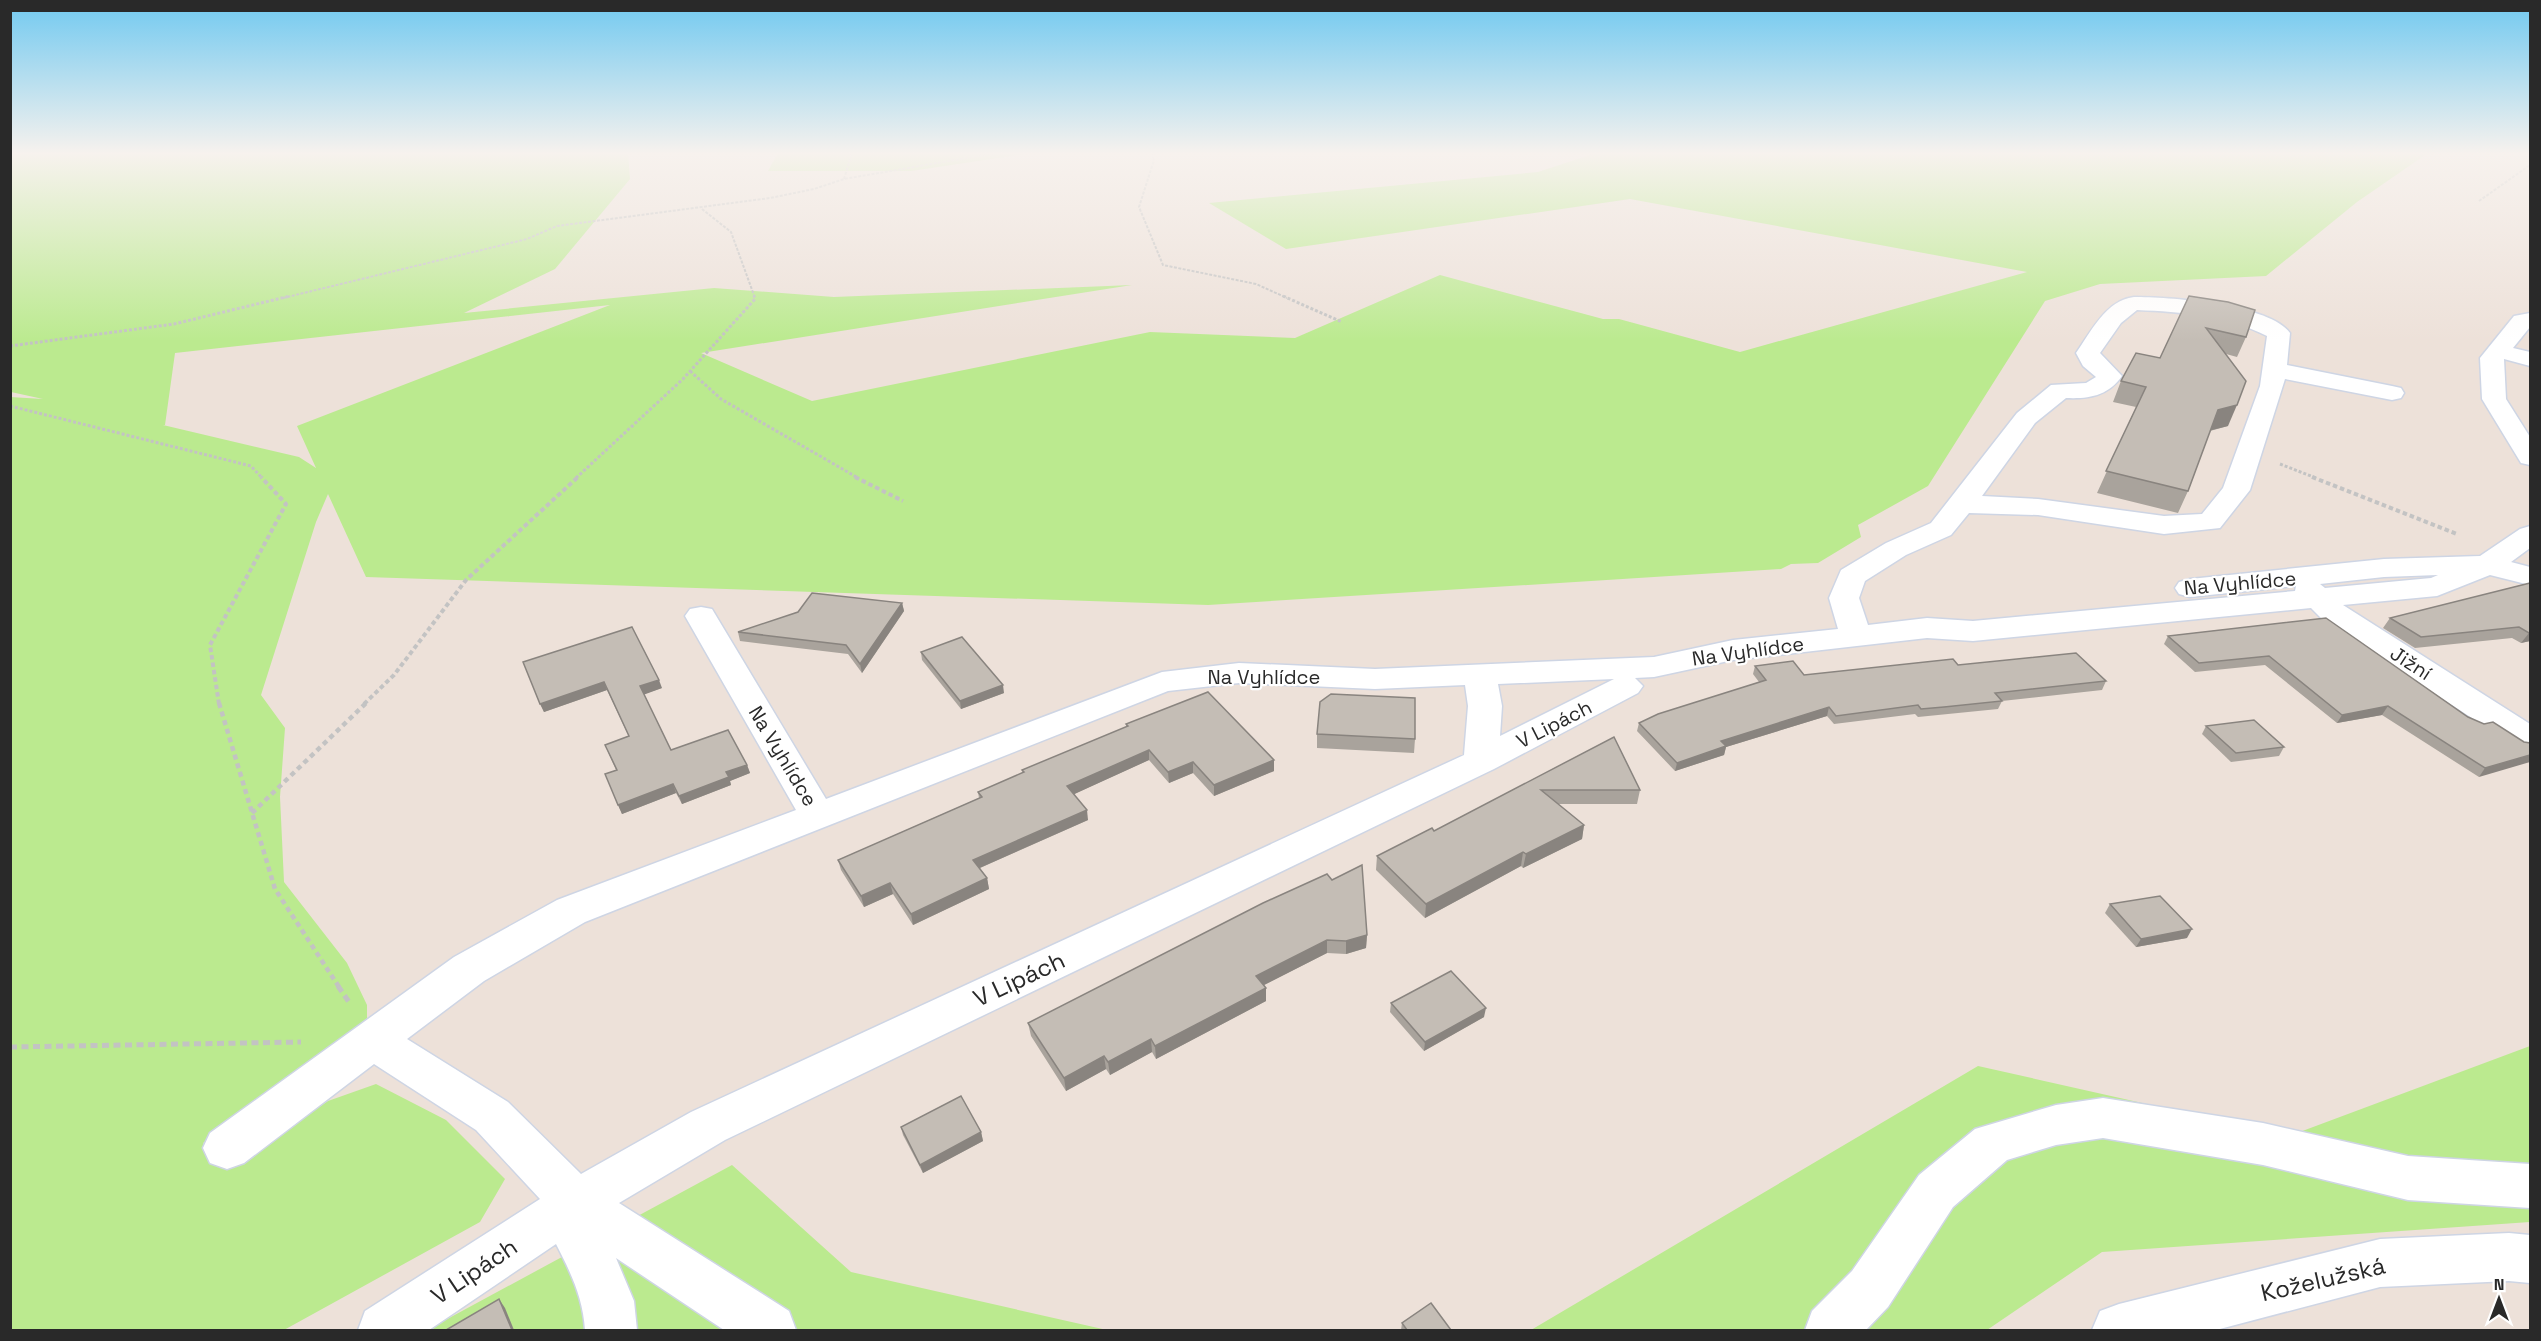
<svg xmlns="http://www.w3.org/2000/svg" width="2541" height="1341" font-family="'Space Grotesk',sans-serif">
<style>
.green{fill:#bbea8f;fill-rule:evenodd}
.lines{fill:none;stroke-linecap:round;stroke-linejoin:round}
.minor-casing{stroke:#ced5e4;stroke-width:3}
.path-far4{stroke:#c3c3c3;stroke-width:2;stroke-dasharray:3 1.5;stroke-linecap:butt}
.path-far3{stroke:#c3c3c3;stroke-width:3;stroke-dasharray:3 2;stroke-linecap:butt}
.path-far2{stroke:#c3c3c3;stroke-width:4;stroke-dasharray:4.5 3;stroke-linecap:butt}
.path-far1{stroke:#c3c3c3;stroke-width:4.5;stroke-dasharray:5 4;stroke-linecap:butt}
.path{stroke:#c3c3c3;stroke-width:5;stroke-dasharray:7 4.5;stroke-linecap:butt}
.minor{fill:#fff;fill-rule:evenodd}
.wall{fill:#a9a39c}
.shaded-wall{fill:#89847f}
.building{fill:#c4bdb5;stroke:#89847f;stroke-width:1.5}
.labels{text-anchor:middle;dominant-baseline:central;stroke-width:4.5;stroke-linejoin:round;paint-order:stroke}
.street-label{font-size:20px;fill:#292929;stroke:#fff}
.near-street-label{font-size:24px;fill:#292929;stroke:#fff}
</style>
<rect width="100%" height="100%" fill="#ede1d9"/>
<!-- green -->
<g class="green">
<path d="M 11,153 L 628,153 L 630,179 L 555,269 L 464,313 L 714,288 L 834,297 L 1132,285 L 701,353 L 812,401 L 1150,332 L 1295,338 L 1440,275 L 1603,319 L 1619,319 L 1740,352 L 2027,272 L 1630,199 L 1286,249 L 1209,203 L 1538,172 L 1596,153 L 2428,153 L 2357,202 L 2266,276 L 2100,284 L 2045,301 L 1928,486 L 1858,525 L 1861,537 L 1818,563 L 1791,564 L 1781,569 L 1208,605 L 366,577 L 328,494 L 316,522 L 261,695 L 285,728 L 280,797 L 284,882 L 347,963 L 367,1005 L 367,1022 L 305,1072 L 203,1143 L 227,1167 L 328,1101 L 376,1084 L 446,1120 L 505,1179 L 480,1222 L 284,1330 L 11,1330 L 10,397 L 43,399 L 11,392 ZM 610,305 L 297,426 L 316,468 L 299,457 L 163,425 L 165,425 L 175,353 Z"/>
<path d="M 778,153 L 1031,153 L 911,171 L 768,171 Z"/>
<path d="M 2530,1046 L 2530,1222 L 2102,1252 L 1987,1330 L 1531,1330 L 1978,1066 L 2289,1136 Z"/>
<path d="M 732,1165 L 851,1272 L 1107,1330 L 427,1330 Z"/>
</g>
<g class="lines">
<defs>
<g id="minor">
<path d="M 2134,297 C 2168,297 2270,304 2290,333 L 2287,365 L 2392,386 L 2401,388 L 2404,393 L 2401,398 L 2392,400 L 2285,379 L 2250,490 L 2220,528 L 2164,534 L 2038,515 L 1969,513 L 1951,535 L 1906,555 L 1865,581 L 1859,598 L 1868,625 L 1927,618 L 1973,621 L 2295,591 L 2296,586 L 2190,597 L 2179,594 L 2175,588 L 2179,582 L 2190,579 L 2384,559 L 2480,556 L 2520,529 L 2530,526 L 2530,548 L 2511,562 L 2530,567 L 2530,585 L 2490,575 L 2437,596 L 2343,605 L 2530,724 L 2530,751 L 2518,748 L 2326,623 L 2311,608 L 1973,641 L 1927,638 L 1733,660 L 1654,677 L 1635,678 L 1643,686 L 1638,693 L 1494,769 L 725,1140 L 619,1203 L 789,1311 L 796,1330 L 724,1330 L 616,1258 L 634,1301 L 637,1330 L 585,1330 C 583,1298 571,1273 556,1244 L 429,1330 L 358,1330 L 365,1311 L 540,1199 L 476,1130 L 374,1064 L 244,1163 L 227,1169 L 210,1163 L 203,1148 L 210,1133 L 454,957 L 557,900 L 796,810 L 685,616 L 690,609 L 701,607 L 712,609 L 826,799 L 1162,672 L 1239,663 L 1375,669 L 1654,657 L 1733,640 L 1838,629 L 1829,598 L 1841,570 L 1886,543 L 1931,523 L 2017,413 L 2051,385 L 2086,383 L 2096,377 L 2083,366 L 2076,353 C 2091,332 2106,300 2134,297 ZM 2137,310 C 2183,312 2225,315 2267,336 L 2260,386 L 2223,488 L 2202,514 L 2164,516 L 2038,499 L 1982,496 L 2035,423 L 2066,398 C 2089,399 2108,396 2122,376 L 2100,353 L 2121,323 ZM 2438,575 L 2431,578 L 2325,588 L 2320,584 L 2384,577 ZM 1614,679 L 1500,736 L 1502,706 L 1498,684 ZM 1239,683 L 1375,689 L 1465,685 L 1468,706 L 1464,755 L 691,1112 L 581,1174 L 508,1102 L 407,1039 L 484,981 L 585,922 L 1168,691 Z"/>
<path d="M 2530,313 L 2530,327 L 2513,348 L 2530,352 L 2530,366 L 2504,359 L 2506,399 L 2530,437 L 2530,465 L 2521,463 L 2482,399 L 2480,358 L 2514,316 Z"/>
<path d="M 2103,1098 L 2263,1123 L 2408,1156 L 2530,1164 L 2530,1208 L 2408,1200 L 2263,1165 L 2103,1138 L 2056,1145 L 2007,1160 L 1953,1207 L 1888,1307 L 1866,1330 L 1805,1330 L 1812,1311 L 1852,1271 L 1919,1175 L 1975,1129 L 2056,1105 Z"/>
<path d="M 2509,1233 L 2530,1235 L 2530,1283 L 2509,1281 L 2380,1287 L 2216,1330 L 2092,1330 L 2100,1311 L 2119,1304 L 2380,1239 Z"/>
</g>
</defs>
<!-- minor casing -->
<use href="#minor" class="minor-casing"/>
<!-- path-far4 -->
<g class="path-far4">
<path d="M 1152,153 L 1154,160 L 1139,207 L 1163,265 L 1256,284 L 1287,298"/>
<path d="M 844,179 L 852,153"/>
<path d="M 2479,201 L 2530,165"/>
<path d="M 702,209 L 731,232 L 755,298"/>
<path d="M 283,298 L 527,239 L 557,226 L 770,198 L 814,189 L 844,179 L 995,153"/>
</g>
<!-- path-far3 -->
<g class="path-far3">
<path d="M 1283,296 L 1342,322"/>
<path d="M 10,346 L 174,324 L 290,296"/>
<path d="M 690,371 L 721,399 L 858,478"/>
<path d="M 10,406 L 251,466 L 262,478"/>
<path d="M 2280,464 L 2316,478"/>
<path d="M 576,478 L 683,379 L 755,299 L 754,296"/>
</g>
<!-- path-far2 -->
<g class="path-far2">
<path d="M 855,477 L 903,501"/>
<path d="M 2312,477 L 2457,534"/>
<path d="M 219,704 L 210,645 L 286,504 L 261,477"/>
<path d="M 364,704 L 394,675 L 466,580 L 578,477"/>
</g>
<!-- path-far1 -->
<g class="path-far1">
<path d="M 219,703 L 275,889 L 339,987"/>
<path d="M 252,813 L 366,703"/>
</g>
<!-- path -->
<g class="path">
<path d="M 338,986 L 351,1005"/>
<path d="M 10,1047 L 301,1042"/>
</g>
<!-- minor -->
<use href="#minor" class="minor"/>
</g>
<!-- wall -->
<g class="wall">
<path d="M 2189,296 L 2246,337 L 2237,357 L 2226,354 L 2228,426 L 2210,431 L 2188,491 L 2178,513 L 2097,493 L 2136,407 L 2113,402 L 2121,381 L 2160,358 Z"/>
<path d="M 2530,583 L 2530,641 L 2521,643 L 2512,638 L 2415,648 L 2383,628 L 2390,618 Z"/>
<path d="M 902,603 L 904,611 L 862,673 L 848,654 L 740,641 L 738,632 Z"/>
<path d="M 2326,618 L 2468,717 L 2524,742 L 2479,777 L 2382,715 L 2337,723 L 2265,665 L 2195,672 L 2164,644 L 2168,636 Z"/>
<path d="M 921,652 L 1004,693 L 961,709 L 922,660 Z"/>
<path d="M 523,662 L 662,688 L 644,694 L 671,750 L 747,765 L 750,773 L 730,781 L 731,785 L 682,804 L 676,793 L 622,814 L 605,774 L 616,770 L 605,745 L 629,737 L 607,690 L 544,712 Z"/>
<path d="M 1958,665 L 2106,681 L 2102,690 L 2002,701 L 1998,709 L 1918,717 L 1915,714 L 1834,724 L 1827,716 L 1726,747 L 1724,755 L 1675,771 L 1637,731 L 1639,723 L 1759,682 L 1753,674 L 1755,666 L 1804,675 Z"/>
<path d="M 1126,724 L 1274,760 L 1274,771 L 1214,796 L 1193,773 L 1169,783 L 1149,760 L 1074,794 L 1088,820 L 980,868 L 987,878 L 989,889 L 913,925 L 893,894 L 864,907 L 841,870 L 838,860 L 979,798 L 978,792 L 1023,773 L 1022,770 L 1126,727 Z"/>
<path d="M 2206,726 L 2284,747 L 2279,756 L 2231,762 L 2202,734 Z"/>
<path d="M 1317,734 L 1415,739 L 1414,753 L 1317,748 Z"/>
<path d="M 1614,737 L 1640,790 L 1637,804 L 1558,804 L 1584,825 L 1582,839 L 1523,868 L 1521,866 L 1425,918 L 1376,870 L 1377,856 L 1434,831 Z"/>
<path d="M 1327,874 L 1367,935 L 1366,948 L 1346,954 L 1327,953 L 1264,985 L 1266,988 L 1266,1001 L 1156,1059 L 1152,1052 L 1110,1075 L 1106,1069 L 1066,1091 L 1031,1036 L 1028,1023 Z"/>
<path d="M 2110,904 L 2187,938 L 2136,947 L 2105,913 Z"/>
<path d="M 1391,1003 L 1484,1017 L 1424,1051 L 1390,1012 Z"/>
<path d="M 901,1127 L 981,1132 L 983,1141 L 923,1173 L 903,1135 Z"/>
<path d="M 1402,1323 L 1451,1330 L 1401,1330 Z"/>
</g>
<!-- shaded-wall -->
<g class="shaded-wall">
<path d="M 2237,405 L 2228,426 L 2208,431 L 2218,410 Z"/>
<path d="M 902,603 L 904,611 L 862,673 L 860,664 Z"/>
<path d="M 2529,633 L 2530,633 L 2530,641 L 2521,643 Z"/>
<path d="M 659,680 L 662,688 L 643,695 L 640,686 Z"/>
<path d="M 604,682 L 607,690 L 544,712 L 540,704 Z"/>
<path d="M 1003,685 L 1004,693 L 961,709 L 960,701 Z"/>
<path d="M 2388,706 L 2382,715 L 2337,723 L 2342,715 Z"/>
<path d="M 1829,707 L 1827,716 L 1726,747 L 1724,755 L 1675,771 L 1677,763 L 1721,741 Z"/>
<path d="M 1149,750 L 1149,760 L 1068,797 L 1067,786 Z"/>
<path d="M 2530,755 L 2530,762 L 2479,777 L 2485,768 Z"/>
<path d="M 1274,760 L 1274,771 L 1214,796 L 1214,785 Z"/>
<path d="M 1193,762 L 1193,773 L 1169,783 L 1168,772 Z"/>
<path d="M 747,765 L 750,773 L 730,781 L 731,785 L 682,804 L 679,796 L 726,772 Z"/>
<path d="M 673,784 L 676,793 L 622,814 L 618,805 Z"/>
<path d="M 1087,810 L 1088,820 L 975,870 L 973,860 Z"/>
<path d="M 1584,825 L 1582,839 L 1523,868 L 1526,854 Z"/>
<path d="M 1523,852 L 1521,866 L 1425,918 L 1426,904 Z"/>
<path d="M 987,878 L 989,889 L 913,925 L 911,914 Z"/>
<path d="M 890,883 L 893,894 L 864,907 L 861,896 Z"/>
<path d="M 2192,929 L 2187,938 L 2136,947 L 2141,939 Z"/>
<path d="M 1367,935 L 1366,948 L 1346,954 L 1346,941 Z"/>
<path d="M 1327,940 L 1327,953 L 1256,989 L 1256,976 Z"/>
<path d="M 1266,988 L 1266,1001 L 1156,1059 L 1155,1046 Z"/>
<path d="M 1486,1008 L 1484,1017 L 1424,1051 L 1425,1042 Z"/>
<path d="M 1151,1039 L 1152,1052 L 1110,1075 L 1108,1062 Z"/>
<path d="M 1104,1056 L 1106,1069 L 1066,1091 L 1064,1078 Z"/>
<path d="M 981,1132 L 983,1141 L 923,1173 L 920,1165 Z"/>
<path d="M 499,1299 L 505,1308 L 514,1330 L 512,1330 Z"/>
</g>
<!-- building -->
<g class="building">
<path d="M 2189,296 L 2228,302 L 2255,310 L 2246,337 L 2206,328 L 2246,381 L 2237,405 L 2218,410 L 2188,491 L 2106,471 L 2146,387 L 2121,381 L 2136,353 L 2160,358 Z"/>
<path d="M 2530,583 L 2530,633 L 2529,633 L 2519,627 L 2421,637 L 2390,618 Z"/>
<path d="M 812,593 L 902,603 L 860,664 L 846,645 L 738,632 L 798,612 Z"/>
<path d="M 2326,618 L 2468,717 L 2484,724 L 2493,722 L 2524,742 L 2530,743 L 2530,755 L 2485,768 L 2388,706 L 2342,715 L 2269,656 L 2199,663 L 2168,636 Z"/>
<path d="M 632,627 L 659,680 L 640,686 L 671,750 L 728,730 L 747,765 L 726,772 L 729,777 L 679,796 L 673,784 L 618,805 L 605,774 L 617,770 L 605,745 L 629,736 L 604,682 L 540,704 L 523,662 Z"/>
<path d="M 962,637 L 1003,685 L 960,701 L 921,652 Z"/>
<path d="M 2076,653 L 2106,681 L 1995,693 L 2002,701 L 1944,707 L 1921,709 L 1918,705 L 1836,716 L 1829,707 L 1721,741 L 1726,746 L 1677,763 L 1639,723 L 1658,714 L 1766,680 L 1755,666 L 1793,661 L 1804,675 L 1953,659 L 1958,665 Z"/>
<path d="M 1208,692 L 1274,760 L 1214,785 L 1193,762 L 1168,772 L 1149,750 L 1067,786 L 1087,810 L 973,860 L 987,878 L 911,914 L 890,883 L 861,896 L 838,860 L 982,797 L 978,792 L 1024,772 L 1022,770 L 1128,726 L 1126,724 Z"/>
<path d="M 1331,694 L 1415,698 L 1415,739 L 1317,734 L 1320,702 Z"/>
<path d="M 2254,720 L 2284,747 L 2236,753 L 2206,726 Z"/>
<path d="M 1614,737 L 1640,790 L 1541,790 L 1584,825 L 1526,854 L 1523,852 L 1426,904 L 1377,856 L 1432,828 L 1434,831 Z"/>
<path d="M 1362,865 L 1367,935 L 1346,941 L 1327,940 L 1256,976 L 1266,988 L 1155,1046 L 1151,1039 L 1108,1062 L 1104,1056 L 1064,1078 L 1028,1023 L 1263,903 L 1327,874 L 1332,880 Z"/>
<path d="M 2160,896 L 2192,929 L 2141,939 L 2110,904 Z"/>
<path d="M 1451,971 L 1486,1008 L 1425,1042 L 1391,1003 Z"/>
<path d="M 961,1096 L 981,1132 L 920,1165 L 901,1127 Z"/>
<path d="M 499,1299 L 512,1330 L 446,1330 Z"/>
<path d="M 1431,1303 L 1451,1330 L 1407,1330 L 1402,1323 Z"/>
</g>
<!-- sky -->
<linearGradient id="sky" x2="0" y2="1"><stop stop-color="#71c9f0"/><stop offset="0.45" stop-color="#f7f2ee"/><stop offset="1" stop-color="#f7f2ee" stop-opacity="0"/></linearGradient>
<rect width="2541" height="341" fill="url(#sky)"/>
<g class="labels">
<!-- street labels -->
<g class="street-label">
<text transform="translate(2240 583) rotate(-5)">Na Vyhlídce</text>
<text transform="translate(1748 651) rotate(-8)">Na Vyhlídce</text>
<text transform="translate(2411 663) rotate(33)">Jižní</text>
<text x="1264" y="677">Na Vyhlídce</text>
<text transform="translate(1554 724) rotate(-27)">V Lipách</text>
<text transform="translate(783 756) rotate(59)">Na Vyhlídce</text>
</g>
<!-- near-street labels -->
<g class="near-street-label">
<text transform="translate(1019 979) rotate(-25)">V Lipách</text>
<text transform="translate(474 1271) rotate(-34)">V Lipách</text>
<text transform="translate(2323 1279) rotate(-13)">Koželužská</text>
</g>
</g>
<!-- border -->
<rect width="2541" height="1341" fill="none" stroke="#292929" stroke-width="24"/>
<!-- north arrow -->
<g transform="translate(2499 1299)" stroke="#ffffff" stroke-width="4.5" paint-order="stroke">
<path d="M0-4.5L10 22L0 15L-10 22Z" fill="#292929"/>
<text y="-9" font-size="16" font-weight="bold" text-anchor="middle" fill="#292929">N</text>
</g>
</svg>
